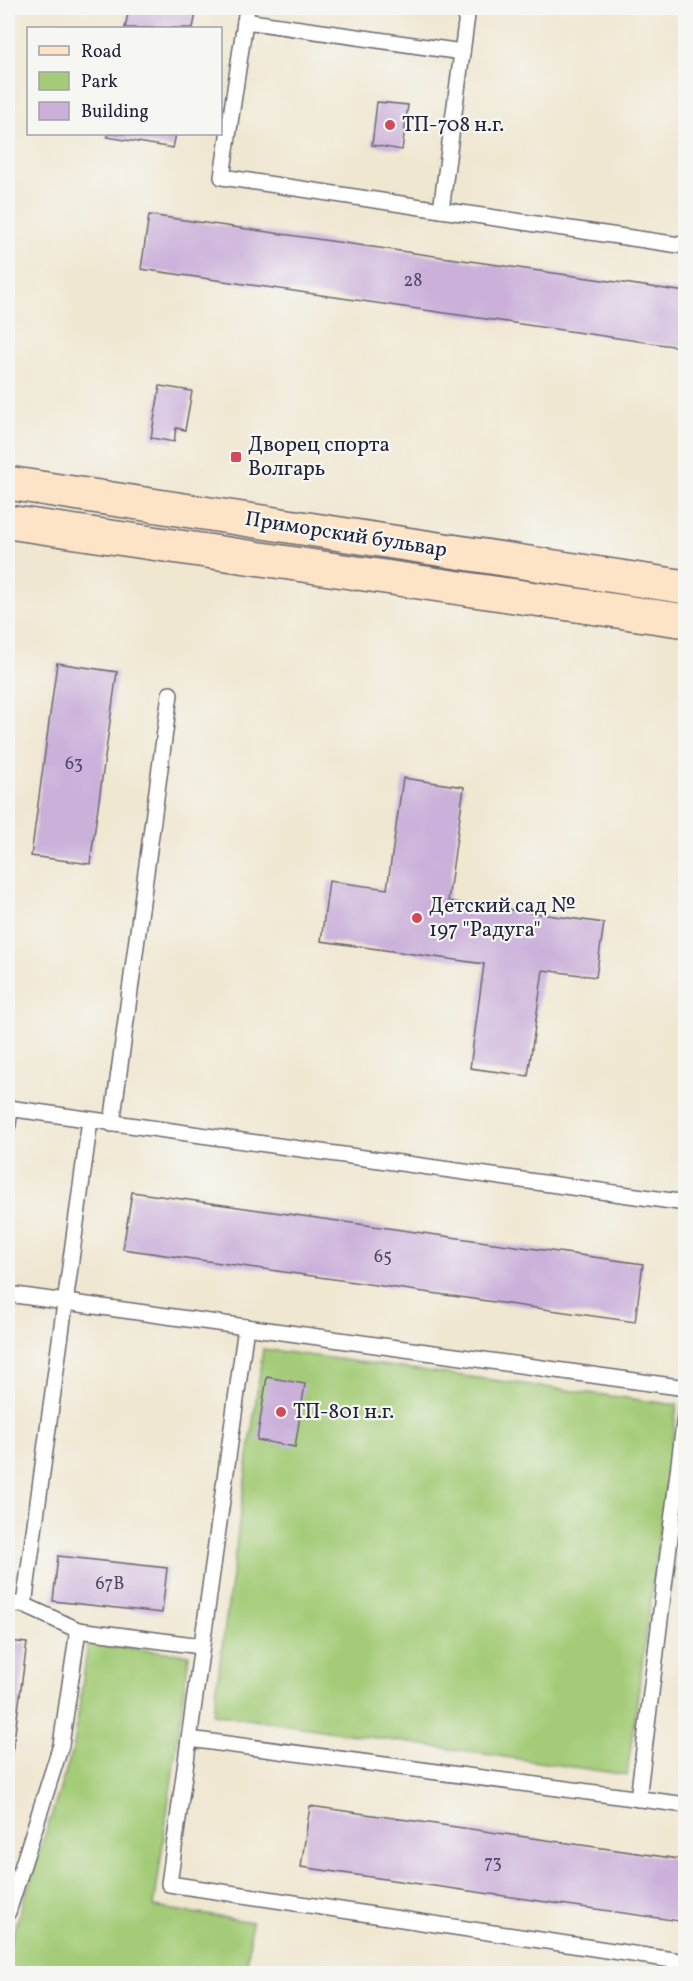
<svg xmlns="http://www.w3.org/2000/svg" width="693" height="1981" font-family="Vollkorn,serif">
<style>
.green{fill:#a4cc78;stroke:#63775a;stroke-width:1.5}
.building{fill:#cbb0da}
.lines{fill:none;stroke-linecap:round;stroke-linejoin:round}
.service-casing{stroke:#6a6770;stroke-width:18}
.secondary-casing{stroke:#6a6770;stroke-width:36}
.service{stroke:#fff;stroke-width:15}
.secondary{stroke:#fee4c6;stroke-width:33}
.poi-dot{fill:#d1495b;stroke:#f6f6f2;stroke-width:2}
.labels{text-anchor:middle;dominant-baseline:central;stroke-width:4.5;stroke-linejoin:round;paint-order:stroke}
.number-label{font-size:18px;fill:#4c4663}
.poi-label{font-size:21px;fill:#22223b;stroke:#f6f6f2;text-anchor:start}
.street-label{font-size:21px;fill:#22223b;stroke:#f6f6f2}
</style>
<rect width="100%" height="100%" fill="#f6f6f2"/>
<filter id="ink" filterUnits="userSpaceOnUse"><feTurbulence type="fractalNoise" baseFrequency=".0167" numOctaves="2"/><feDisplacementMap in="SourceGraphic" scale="12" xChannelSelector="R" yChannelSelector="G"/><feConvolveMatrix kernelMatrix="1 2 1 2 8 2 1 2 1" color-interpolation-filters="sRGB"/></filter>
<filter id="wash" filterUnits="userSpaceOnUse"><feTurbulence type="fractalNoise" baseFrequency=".008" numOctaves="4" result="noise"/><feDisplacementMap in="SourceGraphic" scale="24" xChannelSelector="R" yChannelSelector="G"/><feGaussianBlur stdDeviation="1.35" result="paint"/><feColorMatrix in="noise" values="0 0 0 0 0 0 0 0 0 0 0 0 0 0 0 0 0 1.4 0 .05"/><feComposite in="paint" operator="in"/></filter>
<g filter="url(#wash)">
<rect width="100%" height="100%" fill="#f0e7d1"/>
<!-- green -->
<g class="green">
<path d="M 263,1349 L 677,1405 L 627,1775 L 213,1714 Z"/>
<path d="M 88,1643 L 189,1655 L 154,1907 L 252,1922 L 246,1973 L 8,1973 L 8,1948 L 74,1746 Z"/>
</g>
<g id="blocks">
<!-- building -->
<g class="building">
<path d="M 129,8 L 197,8 L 193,28 L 125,28 Z"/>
<path d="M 377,102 L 408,105 L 402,150 L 372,145 Z"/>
<path d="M 108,134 L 176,134 L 173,148 L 107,137 Z"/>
<path d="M 149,215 L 686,292 L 686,348 L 141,269 Z"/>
<path d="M 160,386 L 192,391 L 185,430 L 176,428 L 174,442 L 151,438 Z"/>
<path d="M 57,663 L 117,672 L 90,864 L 31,856 Z"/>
<path d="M 403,778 L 464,787 L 448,901 L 604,923 L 596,977 L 543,970 L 528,1076 L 470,1068 L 484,964 L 321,941 L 329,881 L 387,889 Z"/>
<path d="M 132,1192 L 643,1264 L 635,1322 L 123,1249 Z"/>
<path d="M 267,1377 L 305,1384 L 295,1447 L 257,1440 Z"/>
<path d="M 58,1556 L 167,1568 L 162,1613 L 53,1601 Z"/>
<path d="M 8,1641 L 27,1643 L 9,1778 L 8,1778 Z"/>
<path d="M 310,1806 L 686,1860 L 686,1922 L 301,1867 Z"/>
</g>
</g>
</g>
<g filter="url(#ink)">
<use href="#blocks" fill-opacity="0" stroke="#6a6770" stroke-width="1.5"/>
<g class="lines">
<defs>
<g id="service">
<path d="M 247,8 L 222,177 L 441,210"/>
<path d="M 468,8 L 441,210 L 686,246"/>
<path d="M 245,21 L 462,52"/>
<path d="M 8,1108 L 686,1203"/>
<path d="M 112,1124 L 170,694"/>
<path d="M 8,1125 L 10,1108"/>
<path d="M 8,1294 L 686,1388"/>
<path d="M 246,1327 L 169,1884 L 686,1962"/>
<path d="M 8,1603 L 24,1605 L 78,1630 L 201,1646"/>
<path d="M 24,1605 L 90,1120"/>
<path d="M 189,1739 L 686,1805"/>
<path d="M 638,1799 L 686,1407"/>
<path d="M 8,1912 L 61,1745 L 78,1630"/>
</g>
<g id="secondary">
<path d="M 8,483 L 686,587"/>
<path d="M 8,522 L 686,621"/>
</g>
</defs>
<!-- service casing -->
<use href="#service" class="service-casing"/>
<!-- secondary casing -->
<use href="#secondary" class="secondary-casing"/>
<!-- service -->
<use href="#service" class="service"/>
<!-- secondary -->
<use href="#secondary" class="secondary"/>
</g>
</g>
<!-- markers -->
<g class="poi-dot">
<circle cx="390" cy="125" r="6"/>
<rect x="230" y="451" width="12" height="12" rx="3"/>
<circle cx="417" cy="918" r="6"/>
<circle cx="281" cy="1412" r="6"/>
</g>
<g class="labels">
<!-- number labels -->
<g class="number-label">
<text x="413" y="281">28</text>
<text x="74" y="764">63</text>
<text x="383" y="1257">65</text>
<text x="110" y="1584">67В</text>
<text x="493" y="1863">73</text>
</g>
<!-- poi labels -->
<g class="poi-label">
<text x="402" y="125">ТП-708 н.г.</text>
<text x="248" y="445">Дворец спорта<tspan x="248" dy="24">Волгарь</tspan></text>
<text x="429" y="906">Детский сад №<tspan x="429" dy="24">197 "Радуга"</tspan></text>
<text x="293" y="1412">ТП-801 н.г.</text>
</g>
<!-- street labels -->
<g class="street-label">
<text transform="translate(346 535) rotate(9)">Приморский бульвар</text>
</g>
</g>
<!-- margin -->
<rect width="693" height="1981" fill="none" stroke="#f6f6f2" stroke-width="30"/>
<!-- legend -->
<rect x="27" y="27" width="195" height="108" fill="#f6f6f2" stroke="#a1a1a9" stroke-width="1.5"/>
<rect x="39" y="46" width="30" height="9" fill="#fee4c6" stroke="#a1a1a9" stroke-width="1.5"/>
<text x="81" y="57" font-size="18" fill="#22223b">Road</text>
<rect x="39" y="72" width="30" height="18" fill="#a4cc78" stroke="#a1a1a9" stroke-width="1.5"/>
<text x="81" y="87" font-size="18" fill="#22223b">Park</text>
<rect x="39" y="102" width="30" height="18" fill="#cbb0da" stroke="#a1a1a9" stroke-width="1.5"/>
<text x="81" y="117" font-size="18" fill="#22223b">Building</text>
</svg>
